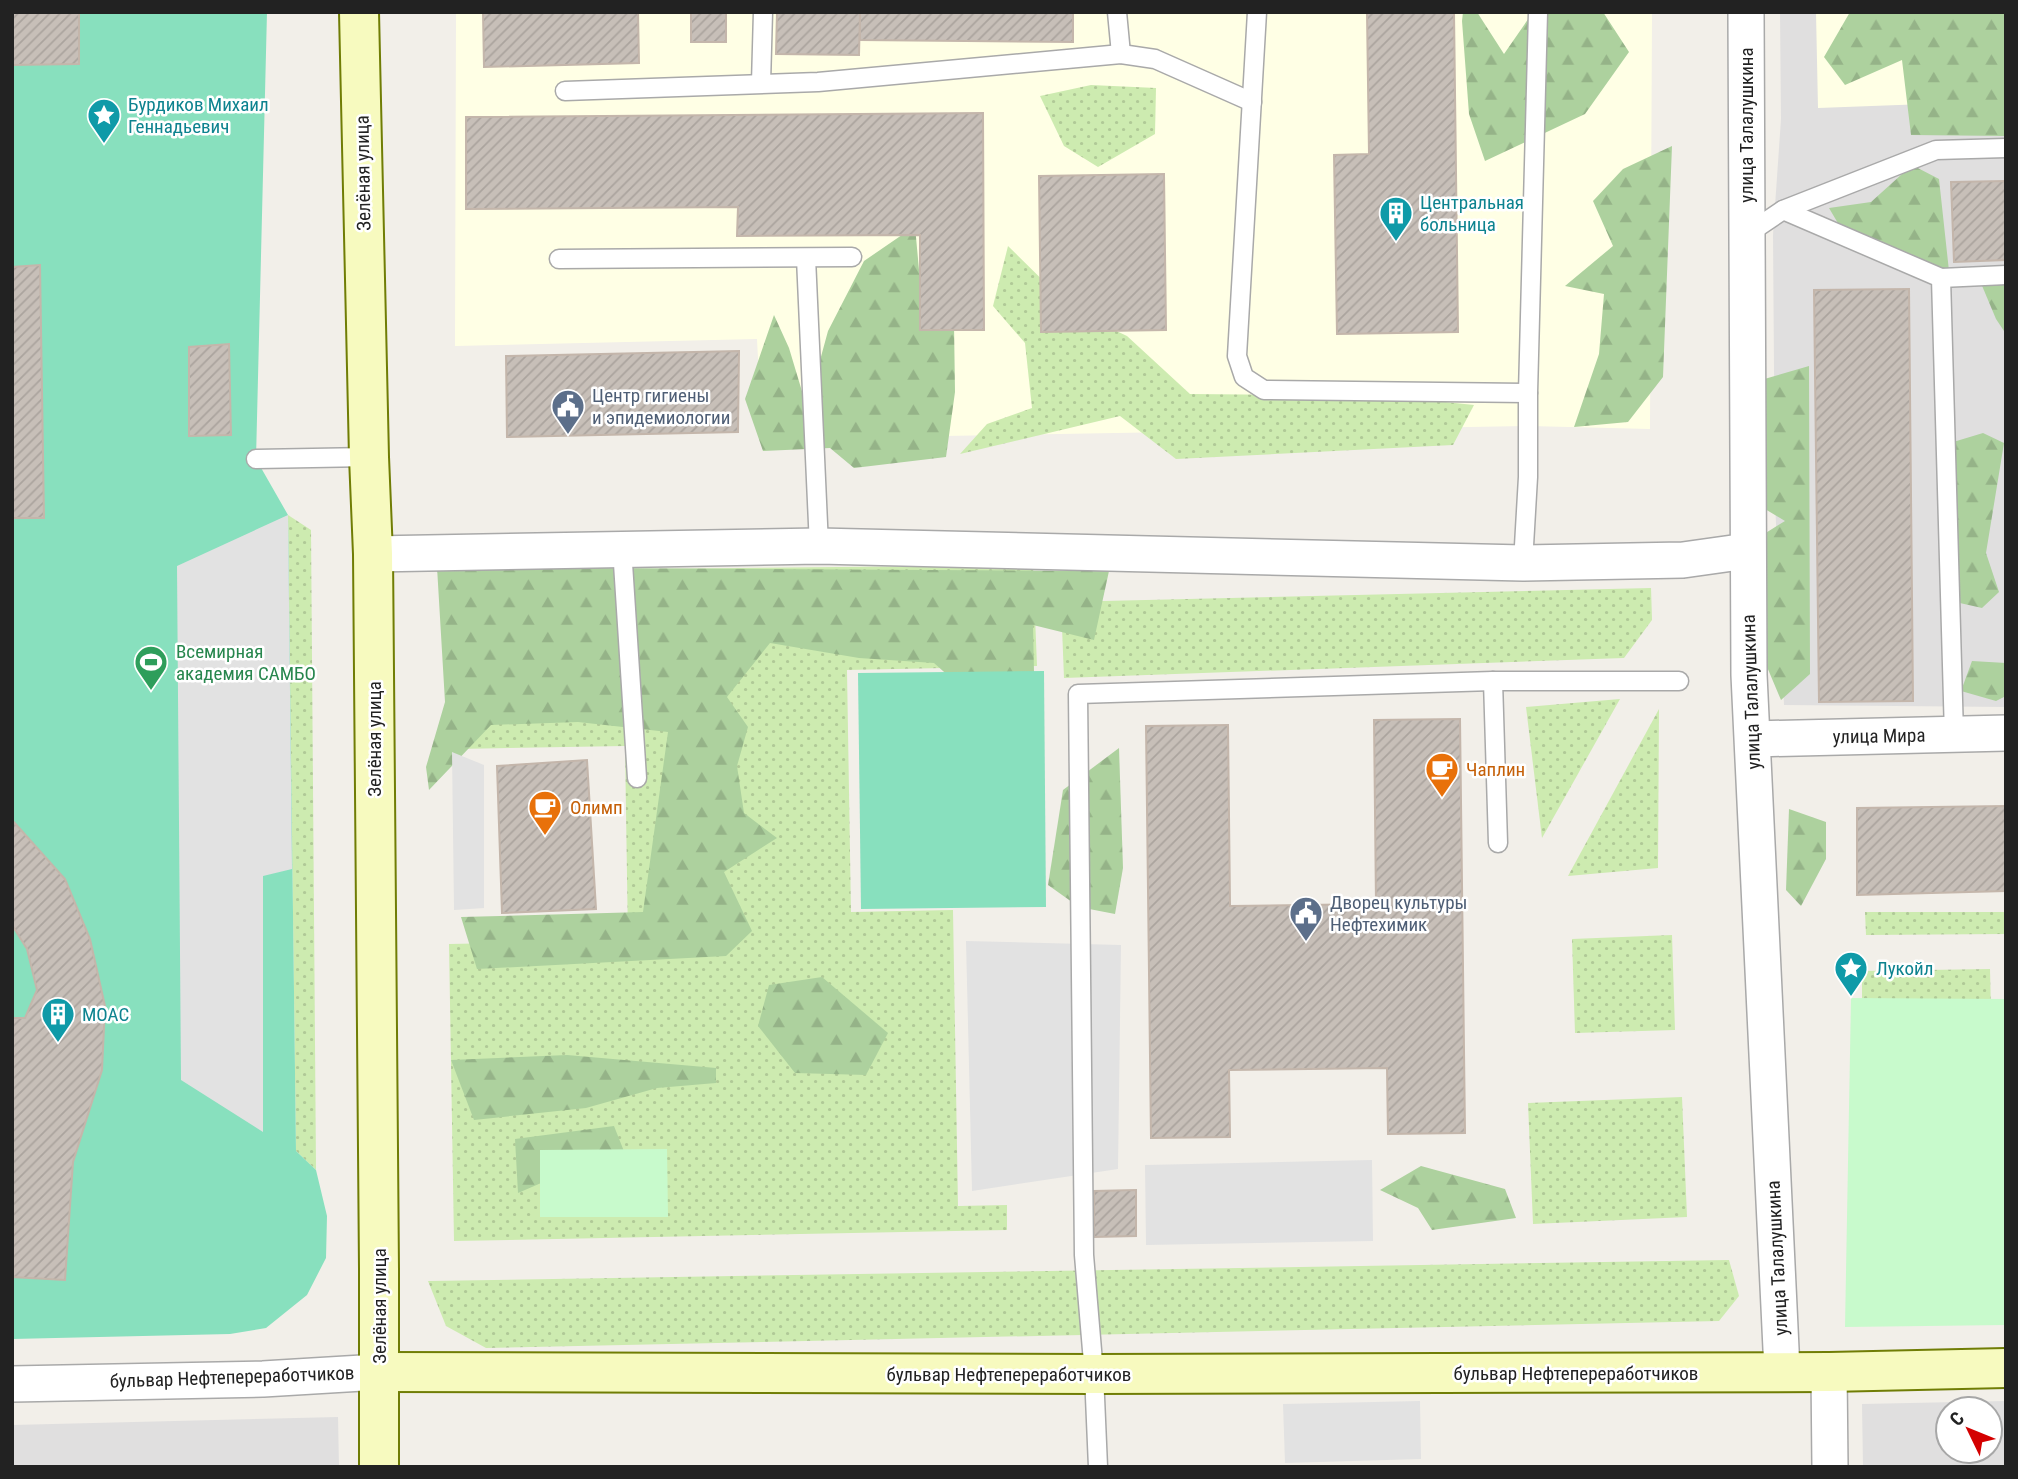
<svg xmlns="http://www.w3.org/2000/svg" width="2018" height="1479" font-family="'Roboto Condensed',sans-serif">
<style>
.residential{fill:#e0dfdf;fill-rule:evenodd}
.education{fill:#ffffe5}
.grass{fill:url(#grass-dots)}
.forest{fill:url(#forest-firs)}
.park{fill:#c8facc}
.pitch{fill:#88e0be}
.parking{fill:#e2e2e2}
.building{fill:url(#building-hatch);stroke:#c4b6ab;stroke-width:2}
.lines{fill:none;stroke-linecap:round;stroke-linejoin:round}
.lane-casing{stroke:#a9a9a9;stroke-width:21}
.street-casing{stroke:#a9a9a9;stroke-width:38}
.secondary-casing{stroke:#707d05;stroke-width:42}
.lane{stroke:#fff;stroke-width:18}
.street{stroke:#fff;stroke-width:35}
.secondary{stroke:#f7fabf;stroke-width:38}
.labels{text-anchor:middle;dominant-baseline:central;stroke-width:5;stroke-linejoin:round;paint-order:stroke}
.culture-label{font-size:19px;fill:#0d838f;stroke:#fff;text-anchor:start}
.street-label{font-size:19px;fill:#222;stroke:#fff}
.service-label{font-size:19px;fill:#4e5e75;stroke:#fff;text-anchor:start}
.leisure-label{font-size:19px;fill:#27864d;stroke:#fff;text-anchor:start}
.food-label{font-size:19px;fill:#c56008;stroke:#fff;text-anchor:start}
</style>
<defs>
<pattern id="grass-dots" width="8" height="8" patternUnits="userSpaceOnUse" patternTransform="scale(1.75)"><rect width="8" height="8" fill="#cdebb0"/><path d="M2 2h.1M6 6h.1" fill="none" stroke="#b0c997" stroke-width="1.8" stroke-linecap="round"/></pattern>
<pattern id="forest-firs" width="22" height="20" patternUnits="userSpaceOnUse" patternTransform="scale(1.75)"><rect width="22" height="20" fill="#add19e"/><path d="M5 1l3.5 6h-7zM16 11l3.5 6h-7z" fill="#95b388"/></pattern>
<pattern id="building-hatch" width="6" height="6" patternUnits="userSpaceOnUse" patternTransform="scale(1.75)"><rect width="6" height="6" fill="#c7bfb8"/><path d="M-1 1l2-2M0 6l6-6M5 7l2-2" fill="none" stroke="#aba49e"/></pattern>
</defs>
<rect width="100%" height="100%" fill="#f2efe9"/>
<!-- residential -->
<g class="residential">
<path d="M 1780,12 L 2006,12 L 2006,707 L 1784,705 L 1775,501 L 1773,235 L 1781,119 Z"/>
<path d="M 2006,1401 L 2006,1467 L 1863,1467 L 1862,1404 ZM 1948,1409 L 1990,1409 L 1990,1451 L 1948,1451 Z"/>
<path d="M 338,1417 L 339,1467 L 12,1467 L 12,1425 Z"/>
</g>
<!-- education -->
<g class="education">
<path d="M 456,12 L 1652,12 L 1650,429 L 1529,426 L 762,439 L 757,339 L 455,346 Z"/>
<path d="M 1816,12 L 2006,12 L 2006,101 L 1818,108 Z"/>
</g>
<!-- grass -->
<g class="grass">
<path d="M 1091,85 L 1156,88 L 1155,134 L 1098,167 L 1064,146 L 1040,96 Z"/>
<path d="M 1008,246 L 1074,311 L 1127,336 L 1190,394 L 1388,396 L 1474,405 L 1453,445 L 1176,459 L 1120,416 L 960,454 L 987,424 L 1032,408 L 1025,343 L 993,306 Z"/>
<path d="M 288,515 L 311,530 L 316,1170 L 296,1151 Z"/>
<path d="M 1033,565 L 1037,666 L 847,670 L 851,912 L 953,910 L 958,1206 L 1007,1205 L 1007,1230 L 454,1241 L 449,944 L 628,940 L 625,746 L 457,749 L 452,571 Z"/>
<path d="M 1651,588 L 1652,620 L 1624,658 L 1064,678 L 1061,602 Z"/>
<path d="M 1620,699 L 1542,838 L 1526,707 Z"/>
<path d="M 1659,709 L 1658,868 L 1568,876 Z"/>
<path d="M 1865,912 L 2006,912 L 2006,934 L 1866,935 Z"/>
<path d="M 1672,935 L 1675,1030 L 1575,1033 L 1572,939 Z"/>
<path d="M 1990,969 L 1991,1013 L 1862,1016 L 1862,971 Z"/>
<path d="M 1682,1097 L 1687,1217 L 1533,1224 L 1528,1103 Z"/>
<path d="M 1729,1260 L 1739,1296 L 1719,1321 L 486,1348 L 446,1326 L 428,1281 Z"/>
</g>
<!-- forest -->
<g class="forest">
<path d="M 1463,12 L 1477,12 L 1504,54 L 1533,12 L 1603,12 L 1629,52 L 1585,114 L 1485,161 L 1469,114 L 1462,21 Z"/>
<path d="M 1850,12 L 2006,12 L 2006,136 L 1911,135 L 1902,60 L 1845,85 L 1824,57 Z"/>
<path d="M 1672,146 L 1663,377 L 1628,422 L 1574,427 L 1599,354 L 1604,294 L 1565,286 L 1613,246 L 1593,201 L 1623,169 Z"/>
<path d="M 1912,165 L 1939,179 L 1949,271 L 1839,225 L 1829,208 L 1871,202 Z"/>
<path d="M 915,226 L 923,314 L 954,324 L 955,392 L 946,457 L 854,468 L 830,448 L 763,451 L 745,399 L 774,315 L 789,348 L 807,408 L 828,331 L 864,261 Z"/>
<path d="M 2006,266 L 2006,334 L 1996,319 L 1975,269 Z"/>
<path d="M 1809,366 L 1810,674 L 1781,700 L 1762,655 L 1756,539 L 1785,521 L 1750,500 L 1761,380 Z"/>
<path d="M 1983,433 L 2004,443 L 1986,553 L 1999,592 L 1982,608 L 1942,599 L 1940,446 Z"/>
<path d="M 437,567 L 1109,571 L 1094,640 L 1033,625 L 1034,672 L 980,704 L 934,663 L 859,658 L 770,643 L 727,697 L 748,727 L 737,766 L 744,813 L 777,838 L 724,872 L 752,931 L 726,956 L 477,969 L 461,917 L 643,912 L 668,732 L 578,722 L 491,725 L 429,790 L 426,767 L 445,702 Z"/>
<path d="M 1972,661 L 2006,663 L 2006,696 L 1996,701 L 1961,691 Z"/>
<path d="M 1119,748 L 1123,868 L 1115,914 L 1079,907 L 1048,885 L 1063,790 Z"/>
<path d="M 1789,809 L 1826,822 L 1826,859 L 1801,906 L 1786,890 Z"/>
<path d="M 822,977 L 888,1033 L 866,1075 L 795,1073 L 758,1026 L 769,985 Z"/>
<path d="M 567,1055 L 716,1068 L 716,1083 L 657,1088 L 586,1108 L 474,1120 L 451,1060 Z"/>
<path d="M 614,1126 L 633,1174 L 599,1158 L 518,1193 L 515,1139 Z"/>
<path d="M 1421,1166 L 1505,1189 L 1516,1218 L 1432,1230 L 1418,1208 L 1380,1190 Z"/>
</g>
<!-- park -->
<g class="park">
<path d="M 1851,998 L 2006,999 L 2006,1325 L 1845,1327 Z"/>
<path d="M 667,1149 L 668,1217 L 540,1217 L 540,1150 Z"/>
</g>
<!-- pitch -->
<g class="pitch">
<path d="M 12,12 L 267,12 L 256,459 L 288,515 L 296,1151 L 316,1170 L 327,1216 L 326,1258 L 307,1295 L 266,1328 L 230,1334 L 12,1339 Z"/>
<path d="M 1044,671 L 1046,907 L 861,909 L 858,673 Z"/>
</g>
<!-- parking -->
<g class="parking">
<path d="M 288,515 L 292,869 L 263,876 L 263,1132 L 181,1080 L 177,566 Z"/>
<path d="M 452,752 L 484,765 L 484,908 L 454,910 Z"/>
<path d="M 966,941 L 1121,945 L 1118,1169 L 972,1191 Z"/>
<path d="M 1372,1160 L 1373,1241 L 1146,1245 L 1145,1165 Z"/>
<path d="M 1420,1401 L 1421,1459 L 1285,1463 L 1283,1404 Z"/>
</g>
<!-- building -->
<g class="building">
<path d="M 12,12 L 79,12 L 79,64 L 12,65 Z"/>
<path d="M 483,12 L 638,12 L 639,63 L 484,67 Z"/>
<rect x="691" y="12" width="35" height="30"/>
<path d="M 777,12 L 860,12 L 859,55 L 776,54 Z"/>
<path d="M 860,12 L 1073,12 L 1073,42 L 860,40 Z"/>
<path d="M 1367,12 L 1454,12 L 1458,332 L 1337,334 L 1334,155 L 1369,154 Z"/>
<path d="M 983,113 L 984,330 L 920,330 L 920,235 L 737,236 L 738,207 L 466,209 L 466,117 Z"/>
<path d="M 1164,174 L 1166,330 L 1041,332 L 1039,176 Z"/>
<path d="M 2006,181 L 2006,260 L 1954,262 L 1951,182 Z"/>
<path d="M 40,265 L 44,518 L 12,518 L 12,267 Z"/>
<path d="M 1909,289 L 1913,701 L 1819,702 L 1814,290 Z"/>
<path d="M 229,344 L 231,435 L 189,436 L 189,347 Z"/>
<path d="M 739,351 L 738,432 L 507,437 L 506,356 Z"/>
<path d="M 1460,719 L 1465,1133 L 1388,1134 L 1387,1068 L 1229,1070 L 1230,1137 L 1151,1138 L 1146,726 L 1228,725 L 1230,906 L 1376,904 L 1374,720 Z"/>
<path d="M 587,760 L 596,909 L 502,913 L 497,766 Z"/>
<path d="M 2006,806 L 2006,891 L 1857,895 L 1857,808 Z"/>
<path d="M 12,820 L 65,879 L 90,939 L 105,1006 L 102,1070 L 73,1162 L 65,1280 L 12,1277 L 12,1018 L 25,1018 L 37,990 L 27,949 L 12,925 Z"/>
<path d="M 1136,1190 L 1136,1236 L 1094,1237 L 1094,1191 Z"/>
</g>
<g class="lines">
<defs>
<g id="lane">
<path d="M 1117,12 L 1121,54"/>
<path d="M 1257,12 L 1237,356 L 1244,377 L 1264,390 L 1528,393"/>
<path d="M 761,83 L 763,12"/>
<path d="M 565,91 L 818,82 L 1121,54 L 1155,59 L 1252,102"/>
<path d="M 1783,210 L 1941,278 L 1954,735"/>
<path d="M 1746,235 L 1783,210 L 1936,150 L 2006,148"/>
<path d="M 806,258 L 819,546"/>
<path d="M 559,259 L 852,257"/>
<path d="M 1941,278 L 2006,275"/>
<path d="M 256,459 L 369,457"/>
<path d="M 622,548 L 637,778"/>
<path d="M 1523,563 L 1528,477 L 1528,393 L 1538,12"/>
<path d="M 1493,681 L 1498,843"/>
<path d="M 1098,1467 L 1094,1374 L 1084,1255 L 1078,694 L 1493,681 L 1679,681"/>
</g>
<g id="street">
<path d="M 1746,12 L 1749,675 L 1782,1370"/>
<path d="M 373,554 L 819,546 L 1523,563 L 1683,560 L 1747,551"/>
<path d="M 1753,739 L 2006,733"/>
<path d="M 1829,1372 L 1830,1467"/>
<path d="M 12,1384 L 263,1379 L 379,1372"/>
</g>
<g id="secondary">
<path d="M 359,12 L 369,457 L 373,554 L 379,1269 L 379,1467"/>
<path d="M 379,1372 L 1094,1374 L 1829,1372 L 2006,1368"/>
</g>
</defs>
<!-- lane casing -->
<use href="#lane" class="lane-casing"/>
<!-- street casing -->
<use href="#street" class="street-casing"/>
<!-- secondary casing -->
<use href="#secondary" class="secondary-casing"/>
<!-- lane -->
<use href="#lane" class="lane"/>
<!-- street -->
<use href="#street" class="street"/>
<!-- secondary -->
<use href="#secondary" class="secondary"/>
</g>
<!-- icons -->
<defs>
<symbol id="sight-pin" viewBox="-11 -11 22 30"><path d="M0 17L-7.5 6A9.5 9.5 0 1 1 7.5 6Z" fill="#0f9aa8" stroke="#fff"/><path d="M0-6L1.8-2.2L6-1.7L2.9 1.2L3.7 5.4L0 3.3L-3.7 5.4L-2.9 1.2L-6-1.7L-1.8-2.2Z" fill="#fff"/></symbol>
<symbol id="building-pin" viewBox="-11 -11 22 30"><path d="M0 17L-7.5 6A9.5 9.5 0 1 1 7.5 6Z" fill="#0f9aa8" stroke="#fff"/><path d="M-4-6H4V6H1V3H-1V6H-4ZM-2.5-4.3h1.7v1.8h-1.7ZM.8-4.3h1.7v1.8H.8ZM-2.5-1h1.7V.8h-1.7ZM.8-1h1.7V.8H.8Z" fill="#fff"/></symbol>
<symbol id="civic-pin" viewBox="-11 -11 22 30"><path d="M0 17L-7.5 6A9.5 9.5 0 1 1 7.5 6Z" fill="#5c6f8a" stroke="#fff"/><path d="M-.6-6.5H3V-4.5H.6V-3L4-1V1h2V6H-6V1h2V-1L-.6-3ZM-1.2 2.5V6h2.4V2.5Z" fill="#fff"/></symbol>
<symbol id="stadium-pin" viewBox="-11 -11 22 30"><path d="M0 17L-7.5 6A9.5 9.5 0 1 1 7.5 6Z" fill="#2e9e5b" stroke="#fff"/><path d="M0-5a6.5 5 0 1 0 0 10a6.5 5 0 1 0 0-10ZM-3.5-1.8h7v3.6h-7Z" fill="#fff"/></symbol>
<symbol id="cafe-pin" viewBox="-11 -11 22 30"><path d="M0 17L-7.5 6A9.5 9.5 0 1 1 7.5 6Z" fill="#e8710a" stroke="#fff"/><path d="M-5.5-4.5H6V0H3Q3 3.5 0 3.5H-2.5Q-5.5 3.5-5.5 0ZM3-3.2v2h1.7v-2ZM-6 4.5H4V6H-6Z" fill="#fff"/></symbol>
</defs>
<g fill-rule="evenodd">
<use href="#sight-pin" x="85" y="96" width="38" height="52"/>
<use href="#building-pin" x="1377" y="194" width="38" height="52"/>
<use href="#civic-pin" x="549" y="387" width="38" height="52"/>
<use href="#stadium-pin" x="132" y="643" width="38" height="52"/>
<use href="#cafe-pin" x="1423" y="750" width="38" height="52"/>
<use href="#cafe-pin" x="526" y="788" width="38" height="52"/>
<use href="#civic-pin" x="1287" y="894" width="38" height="52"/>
<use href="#sight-pin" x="1832" y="949" width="38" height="52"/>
<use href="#building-pin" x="39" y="995" width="38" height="52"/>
</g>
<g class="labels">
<!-- culture labels -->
<g class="culture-label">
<text x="128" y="104">Бурдиков Михаил<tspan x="128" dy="22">Геннадьевич</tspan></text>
<text x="1420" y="202">Центральная<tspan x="1420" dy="22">больница</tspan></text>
<text x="1876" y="968">Лукойл</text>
<text x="82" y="1014">МОАС</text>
</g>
<!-- street labels -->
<g class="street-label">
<text transform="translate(1746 125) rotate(-90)">улица Талалушкина</text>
<text transform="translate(363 173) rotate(-91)">Зелёная улица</text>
<text transform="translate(1751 692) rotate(-92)">улица Талалушкина</text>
<text transform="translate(1879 736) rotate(-1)">улица Мира</text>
<text transform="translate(374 739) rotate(-90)">Зелёная улица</text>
<text transform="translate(1777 1258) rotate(-93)">улица Талалушкина</text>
<text transform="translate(379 1306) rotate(-90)">Зелёная улица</text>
<text x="1576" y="1373">бульвар Нефтепереработчиков</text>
<text x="1009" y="1374">бульвар Нефтепереработчиков</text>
<text transform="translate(232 1377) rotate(-2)">бульвар Нефтепереработчиков</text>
</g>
<!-- service labels -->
<g class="service-label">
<text x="592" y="395">Центр гигиены<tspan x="592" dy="22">и эпидемиологии</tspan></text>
<text x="1330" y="902">Дворец культуры<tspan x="1330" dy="22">Нефтехимик</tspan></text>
</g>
<!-- leisure labels -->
<g class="leisure-label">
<text x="176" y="651">Всемирная<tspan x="176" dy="22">академия САМБО</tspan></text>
</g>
<!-- food labels -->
<g class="food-label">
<text x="1466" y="769">Чаплин</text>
<text x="570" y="807">Олимп</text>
</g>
</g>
<!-- border -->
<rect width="2018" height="1479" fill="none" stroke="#222222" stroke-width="28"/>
<!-- north arrow -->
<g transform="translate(1969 1430) rotate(313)"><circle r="33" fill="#ffffff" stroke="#a7a7a7" stroke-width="2"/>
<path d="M0-5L12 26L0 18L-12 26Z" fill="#d40000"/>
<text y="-10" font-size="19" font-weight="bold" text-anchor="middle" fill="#222222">С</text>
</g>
</svg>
